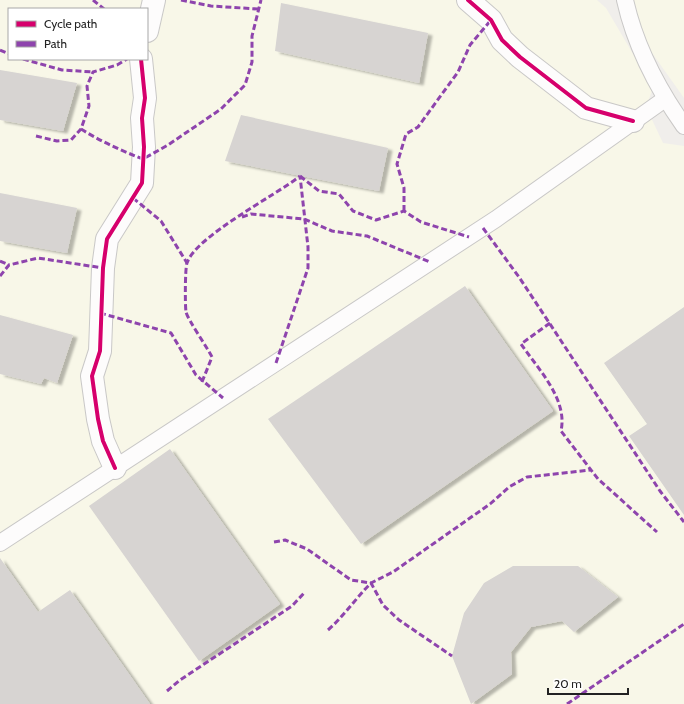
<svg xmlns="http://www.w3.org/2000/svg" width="684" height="704" font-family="Cabin,sans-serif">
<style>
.education{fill:#f8f7e8;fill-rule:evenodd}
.building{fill:#d7d4d2;filter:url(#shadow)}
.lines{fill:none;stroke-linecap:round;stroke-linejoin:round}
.service-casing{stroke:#c9c8c7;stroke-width:18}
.minor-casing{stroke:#c9c8c7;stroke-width:24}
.service{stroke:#fdfcfc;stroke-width:16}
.minor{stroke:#fdfcfc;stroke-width:22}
.quiet{stroke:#8e44ad;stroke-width:3;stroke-dasharray:6 3;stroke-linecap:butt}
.cycleway-casing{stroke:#fff;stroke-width:6}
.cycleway{stroke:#d6006c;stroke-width:4}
</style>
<defs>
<filter id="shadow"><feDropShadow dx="4.5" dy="2.5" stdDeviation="1" flood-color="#0004"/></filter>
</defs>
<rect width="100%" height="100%" fill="#f0eeeb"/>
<!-- education -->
<g class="education">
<path d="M 0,0 L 597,0 L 606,8 L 653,88 L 646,107 L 663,143 L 684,146 L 684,704 L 0,704 ZM 9,9 L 147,9 L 147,59 L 9,59 Z"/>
<path d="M 616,0 L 684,0 L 684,98 L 630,22 Z"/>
</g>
<!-- building -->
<g class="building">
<path d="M 281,3 L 428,33 L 419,83 L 275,51 Z"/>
<path d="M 0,70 L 77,83 L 63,131 L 0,120 Z"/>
<path d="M 241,115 L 388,148 L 379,191 L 225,161 Z"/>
<path d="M 0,193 L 77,208 L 67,253 L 0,241 Z"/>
<path d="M 465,286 L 553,411 L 361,544 L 268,419 Z"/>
<path d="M 684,307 L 684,515 L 629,436 L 647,424 L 604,363 Z"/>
<path d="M 0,315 L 73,335 L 57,383 L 44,378 L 41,384 L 0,374 Z"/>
<path d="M 170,449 L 280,604 L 199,661 L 89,506 Z"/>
<path d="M 0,558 L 38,612 L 70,590 L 150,704 L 0,704 Z"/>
<path d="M 513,566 L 578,566 L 618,597 L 574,632 L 562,621 L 531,627 L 511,652 L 512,674 L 471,704 L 452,656 L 464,613 L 484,583 Z"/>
</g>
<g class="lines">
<defs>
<g id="service">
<path d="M 625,0 C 635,45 658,89 684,126"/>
<path d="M 0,543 L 496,219 L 665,99"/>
</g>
<g id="minor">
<path d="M 468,0 L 491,20 L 502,40 L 520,57 L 586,108 L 633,121"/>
<path d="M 147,31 L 154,0"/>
<path d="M 115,468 L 103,441 L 98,419 L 92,376 L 100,351 L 103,268 L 107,239 L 142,183 L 144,147 L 142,118 L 145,98 L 141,59"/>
</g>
</defs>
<!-- service casing -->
<use href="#service" class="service-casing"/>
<!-- minor casing -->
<use href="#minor" class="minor-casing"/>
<!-- service -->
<use href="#service" class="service"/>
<!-- minor -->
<use href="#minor" class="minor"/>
<!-- quiet -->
<g class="quiet">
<path d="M 93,0 L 104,9"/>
<path d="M 181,0 L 211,6 L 258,9"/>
<path d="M 0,50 L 9,54"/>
<path d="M 23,59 L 62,70 L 93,72"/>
<path d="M 81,129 C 100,141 122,151 143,159 L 168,145 L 221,109 L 245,85 L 252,62 L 252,36 L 261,0"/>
<path d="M 36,136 L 57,141 L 71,140 L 81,129 L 89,106 L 87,86 L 93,72 L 117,65 L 127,59"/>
<path d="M 300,176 L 319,191 L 339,194 L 353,211 L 376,220 L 404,211 L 421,222 L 469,237"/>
<path d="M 133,198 L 161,221 L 187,263"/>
<path d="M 404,211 L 404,188 L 397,164 L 406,134 L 418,127 L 458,72 L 470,45 L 491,20"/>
<path d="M 242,217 L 251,214 L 304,219 L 332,231 L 367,236 L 430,262"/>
<path d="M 483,228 L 519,277 L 660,491 L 684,522"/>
<path d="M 0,261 L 9,265"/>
<path d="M 0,276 L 9,265 L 38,258 L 103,268"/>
<path d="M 100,313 L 171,333 L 196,375 L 223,398"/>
<path d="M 550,323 L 521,344 C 538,369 568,399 561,431 L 598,479 L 657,532"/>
<path d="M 276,363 L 308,268 L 308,247 L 300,176"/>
<path d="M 202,382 L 212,357 C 207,347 188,320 186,312 C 185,306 185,268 187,263 C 196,236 275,196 300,176"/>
<path d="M 274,542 L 285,540 L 307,549 L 351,580 L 371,583 L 393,572 L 490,504 L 509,487 L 527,477 L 590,470"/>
<path d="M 328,630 C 344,616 356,598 371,583 L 383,605 L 399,620 L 452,656"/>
<path d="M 167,691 L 180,680 L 292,606 L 305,592"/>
<path d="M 567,704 L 684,624"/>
</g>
<defs>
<g id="cycleway">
<path d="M 468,0 L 491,20 L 502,40 L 520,57 L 586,108 L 633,121"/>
<path d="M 115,468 L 103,441 L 98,419 L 92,376 L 100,351 L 103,268 L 107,239 L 142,183 L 144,147 L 142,118 L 145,98 L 141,59"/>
</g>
</defs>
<!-- cycleway casing -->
<use href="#cycleway" class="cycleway-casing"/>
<!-- cycleway -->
<use href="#cycleway" class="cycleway"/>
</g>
<!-- legend -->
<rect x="8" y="8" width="140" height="52" fill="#ffffff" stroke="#a7a7a7"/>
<rect x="16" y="21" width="20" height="6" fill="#d6006c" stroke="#a7a7a7"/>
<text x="44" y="28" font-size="12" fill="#222222">Cycle path</text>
<rect x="16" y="41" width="20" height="6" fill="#8e44ad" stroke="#a7a7a7"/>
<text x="44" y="48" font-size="12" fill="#222222">Path</text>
<!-- scale -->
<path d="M548 688v6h80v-6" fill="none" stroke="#222222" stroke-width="2"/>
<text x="554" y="688" font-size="12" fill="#222222" stroke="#ffffff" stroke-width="3" paint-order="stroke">20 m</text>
</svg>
